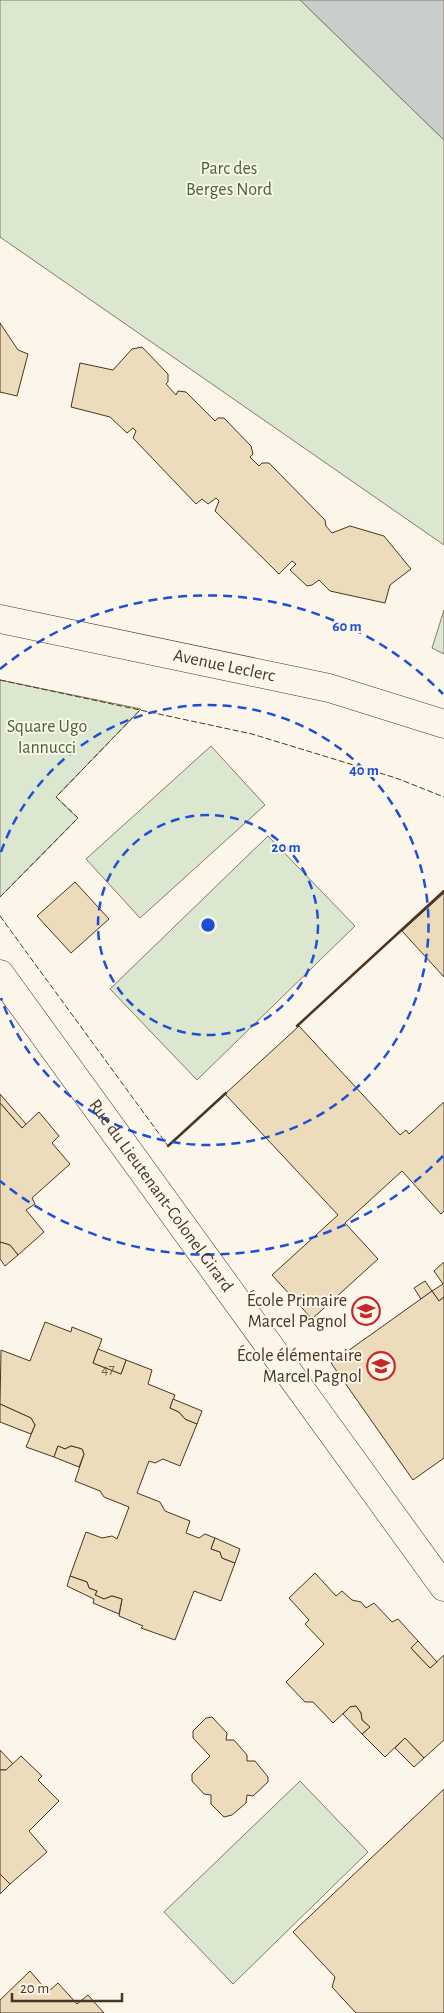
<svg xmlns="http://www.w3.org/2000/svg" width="444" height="2013" font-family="'Alegreya Sans',sans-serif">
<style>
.green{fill:#dce7d0;stroke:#887966}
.water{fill:#c9cecd;stroke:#887966}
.building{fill:#ecdcbc;stroke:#4a3520}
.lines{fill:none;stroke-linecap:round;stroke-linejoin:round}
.minor-casing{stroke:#4a3520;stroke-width:29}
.major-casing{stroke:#4a3520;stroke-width:29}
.minor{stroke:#fbf6e9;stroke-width:28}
.major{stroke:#fbf6e9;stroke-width:28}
.fence{stroke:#4a3520;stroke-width:1;stroke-dasharray:6 2.5;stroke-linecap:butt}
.wall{stroke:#4a3520;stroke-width:2.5}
.ring{fill:none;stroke:#1d4ed8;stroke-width:2.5;stroke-dasharray:9 6}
.labels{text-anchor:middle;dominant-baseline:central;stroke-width:4;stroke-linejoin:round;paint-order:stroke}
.number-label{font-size:15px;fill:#725f47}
.park-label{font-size:18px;fill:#436837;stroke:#fbf6e9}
.street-label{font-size:18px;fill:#4a3520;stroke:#fbf6e9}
.poi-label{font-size:18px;fill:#4a3520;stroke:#fbf6e9;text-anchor:end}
.centre{fill:#1d4ed8;stroke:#fbf6e9;stroke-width:2.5}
.ring-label{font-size:15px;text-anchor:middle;font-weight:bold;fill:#1d4ed8;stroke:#fbf6e9;stroke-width:4;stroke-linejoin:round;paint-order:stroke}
</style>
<rect width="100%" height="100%" fill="#fbf6e9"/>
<!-- green -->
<g class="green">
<path d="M 0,0 L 300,0 L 444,140 L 444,545 L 0,237 Z"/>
<path d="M 444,610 L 444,654 L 432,648 Z"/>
<path d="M 0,680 L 141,709 L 56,797 L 78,818 L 0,897 Z"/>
<path d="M 211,746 L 265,805 L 140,918 L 86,859 Z"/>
<path d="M 268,836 L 355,926 L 197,1080 L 110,989 Z"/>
<path d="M 300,1781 L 368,1852 L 233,1984 L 164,1912 Z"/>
</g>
<!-- water -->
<path class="water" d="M 300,0 L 444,0 L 444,140 Z"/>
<!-- building -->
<g class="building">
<path d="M 0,323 L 18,350 L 28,354 L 17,396 L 0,392 Z"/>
<path d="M 142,347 L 168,374 L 168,382 L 166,384 L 176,395 L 178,391 L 186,392 L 215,421 L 218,418 L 224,418 L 251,446 L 253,454 L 250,457 L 259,466 L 262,463 L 269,463 L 325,520 L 326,526 L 332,533 L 350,526 L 384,536 L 411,569 L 390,585 L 385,603 L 330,591 L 319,580 L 312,585 L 307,586 L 290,570 L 296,564 L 292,561 L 279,574 L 215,511 L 219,501 L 216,498 L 208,504 L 202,499 L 196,504 L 133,438 L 136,431 L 133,428 L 127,433 L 110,417 L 71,407 L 80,363 L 113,370 L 132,349 Z"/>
<path d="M 75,882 L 109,919 L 71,953 L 37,916 Z"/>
<path d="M 444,893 L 444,977 L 402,931 Z"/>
<path d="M 299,1026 L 400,1135 L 406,1130 L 409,1134 L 444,1102 L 444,1211 L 441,1214 L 402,1171 L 345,1223 L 378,1259 L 312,1319 L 272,1275 L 338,1215 L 225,1094 Z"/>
<path d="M 0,1094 L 26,1124 L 22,1128 L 0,1103 Z"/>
<path d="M 0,1103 L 22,1128 L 39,1112 L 59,1136 L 52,1143 L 70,1164 L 32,1198 L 35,1204 L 26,1210 L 44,1232 L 18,1255 L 10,1245 L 0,1242 Z"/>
<path d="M 0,1242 L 10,1245 L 18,1255 L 5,1266 L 0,1259 Z"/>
<path d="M 444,1262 L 444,1297 L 439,1301 L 432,1291 L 443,1284 L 434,1271 Z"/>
<path d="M 425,1281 L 432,1291 L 421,1299 L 414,1288 Z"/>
<path d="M 432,1291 L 439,1301 L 444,1297 L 444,1458 L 413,1480 L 331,1363 Z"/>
<path d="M 45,1322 L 71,1332 L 72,1327 L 102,1339 L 93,1363 L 121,1374 L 126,1360 L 152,1370 L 148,1384 L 175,1395 L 170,1408 L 179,1412 L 185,1419 L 197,1424 L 180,1466 L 163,1459 L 155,1463 L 149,1461 L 137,1493 L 160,1502 L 165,1511 L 190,1521 L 186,1533 L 199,1538 L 205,1534 L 215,1538 L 211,1549 L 220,1552 L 222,1558 L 235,1563 L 221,1601 L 194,1591 L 175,1640 L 141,1628 L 143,1626 L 119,1616 L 122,1599 L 112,1596 L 104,1599 L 95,1595 L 97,1591 L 89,1588 L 87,1582 L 70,1576 L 86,1532 L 102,1538 L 112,1536 L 117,1539 L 129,1507 L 104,1497 L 100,1491 L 75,1481 L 84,1454 L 82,1449 L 71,1446 L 65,1449 L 58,1446 L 54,1457 L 26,1447 L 35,1425 L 31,1418 L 0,1404 L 1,1350 L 30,1361 Z"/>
<path d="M 98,1349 L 126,1360 L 121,1374 L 93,1363 Z"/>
<path d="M 173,1399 L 202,1411 L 197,1424 L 185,1419 L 179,1412 L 170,1408 Z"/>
<path d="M 0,1404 L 31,1418 L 35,1425 L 31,1434 L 0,1422 Z"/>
<path d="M 58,1446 L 65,1449 L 71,1446 L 82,1449 L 84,1454 L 79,1467 L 54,1457 Z"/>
<path d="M 215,1538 L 240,1549 L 235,1563 L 222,1558 L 220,1552 L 211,1549 Z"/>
<path d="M 315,1573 L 336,1596 L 342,1591 L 352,1600 L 361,1602 L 366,1608 L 374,1603 L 392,1622 L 398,1619 L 418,1641 L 411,1648 L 430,1668 L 444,1655 L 444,1740 L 424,1758 L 405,1738 L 385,1757 L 362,1734 L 370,1727 L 362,1720 L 361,1713 L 356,1706 L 350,1707 L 333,1723 L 313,1702 L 305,1702 L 286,1682 L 324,1644 L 305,1624 L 309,1620 L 289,1598 Z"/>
<path d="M 70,1576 L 87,1582 L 89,1588 L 97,1591 L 95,1595 L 104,1599 L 112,1596 L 122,1599 L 119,1614 L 93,1603 L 94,1599 L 67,1586 Z"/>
<path d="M 418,1641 L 437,1662 L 430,1668 L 411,1648 Z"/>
<path d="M 356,1706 L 361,1713 L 362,1720 L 370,1727 L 362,1734 L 343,1714 L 350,1707 Z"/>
<path d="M 212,1717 L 227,1733 L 226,1740 L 234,1740 L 247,1755 L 247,1761 L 255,1761 L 268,1777 L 268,1782 L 253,1796 L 247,1795 L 246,1803 L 232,1815 L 224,1817 L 211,1804 L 211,1795 L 204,1794 L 192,1781 L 192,1774 L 210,1756 L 193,1738 L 193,1731 L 206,1718 Z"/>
<path d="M 405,1738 L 424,1758 L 414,1767 L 395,1748 Z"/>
<path d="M 0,1750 L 13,1764 L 6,1770 L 0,1770 Z"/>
<path d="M 21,1756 L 42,1776 L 38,1780 L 59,1801 L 29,1831 L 47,1852 L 10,1884 L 0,1874 L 0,1770 L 6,1770 Z"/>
<path d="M 444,1789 L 444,2013 L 356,2013 L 332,1987 L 335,1977 L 293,1932 Z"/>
<path d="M 0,1874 L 10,1884 L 0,1894 Z"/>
<path d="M 30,1971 L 48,1992 L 58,1983 L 77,2004 L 88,1995 L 104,2013 L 0,2013 L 0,2000 Z"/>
</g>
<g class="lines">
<defs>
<g id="minor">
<path id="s1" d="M 0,974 L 444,1587"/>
</g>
<g id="major">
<path id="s2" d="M 0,619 L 329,688 L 444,724"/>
</g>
</defs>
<!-- minor casing -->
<use href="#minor" class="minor-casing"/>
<!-- major casing -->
<use href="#major" class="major-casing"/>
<!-- minor -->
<use href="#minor" class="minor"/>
<!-- major -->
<use href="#major" class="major"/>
<!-- fence -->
<g class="fence">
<path d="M 0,680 L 252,734 L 396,778 L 444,797"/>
<path d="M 0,897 L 78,818 L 56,797 L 141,709"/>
<path d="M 0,916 L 168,1146"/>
</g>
<!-- wall -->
<g class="wall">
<path d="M 297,1026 L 444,891"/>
<path d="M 168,1146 L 226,1093"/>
</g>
</g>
<!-- distance rings -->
<g class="ring">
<circle cx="208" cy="925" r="110"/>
<path d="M1 852A220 220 0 1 1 1 998"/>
<path d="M443 1156A330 330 0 0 1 0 1181M0 669A330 330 0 0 1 443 694"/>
</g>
<!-- icons -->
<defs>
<symbol id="school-ring" viewBox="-11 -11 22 22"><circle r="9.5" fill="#fbf6e9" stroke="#c62828" stroke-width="1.5"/><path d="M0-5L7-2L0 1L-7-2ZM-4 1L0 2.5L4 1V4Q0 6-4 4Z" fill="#c62828"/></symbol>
</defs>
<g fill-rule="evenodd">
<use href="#school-ring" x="350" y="1295" width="32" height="32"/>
<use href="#school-ring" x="365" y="1350" width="32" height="32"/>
</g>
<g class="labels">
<!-- number labels -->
<g class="number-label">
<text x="108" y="1369">47</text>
</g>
<!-- park labels -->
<g class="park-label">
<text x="229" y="169">Parc des<tspan x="229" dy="21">Berges Nord</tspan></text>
<text x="47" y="727">Square Ugo<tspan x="47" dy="21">Iannucci</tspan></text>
</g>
<!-- street labels -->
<g class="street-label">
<text stroke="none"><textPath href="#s2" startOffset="229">Avenue Leclerc</textPath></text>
<text stroke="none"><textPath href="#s1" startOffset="274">Rue du Lieutenant-Colonel Girard</textPath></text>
</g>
<!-- poi labels -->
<g class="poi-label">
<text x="347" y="1301">École Primaire<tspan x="347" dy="21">Marcel Pagnol</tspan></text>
<text x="362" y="1356">École élémentaire<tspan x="362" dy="21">Marcel Pagnol</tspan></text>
</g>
</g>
<circle cx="208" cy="925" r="8" class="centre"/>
<g class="ring-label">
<text x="347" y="631">60 m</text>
<text x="364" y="775">40 m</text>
<text x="286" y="852">20 m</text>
</g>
<!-- scale -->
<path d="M12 1993v8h110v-8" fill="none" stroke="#4a3520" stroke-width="2.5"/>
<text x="20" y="1993" font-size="15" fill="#4a3520" stroke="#fbf6e9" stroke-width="4" paint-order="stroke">20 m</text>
</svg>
